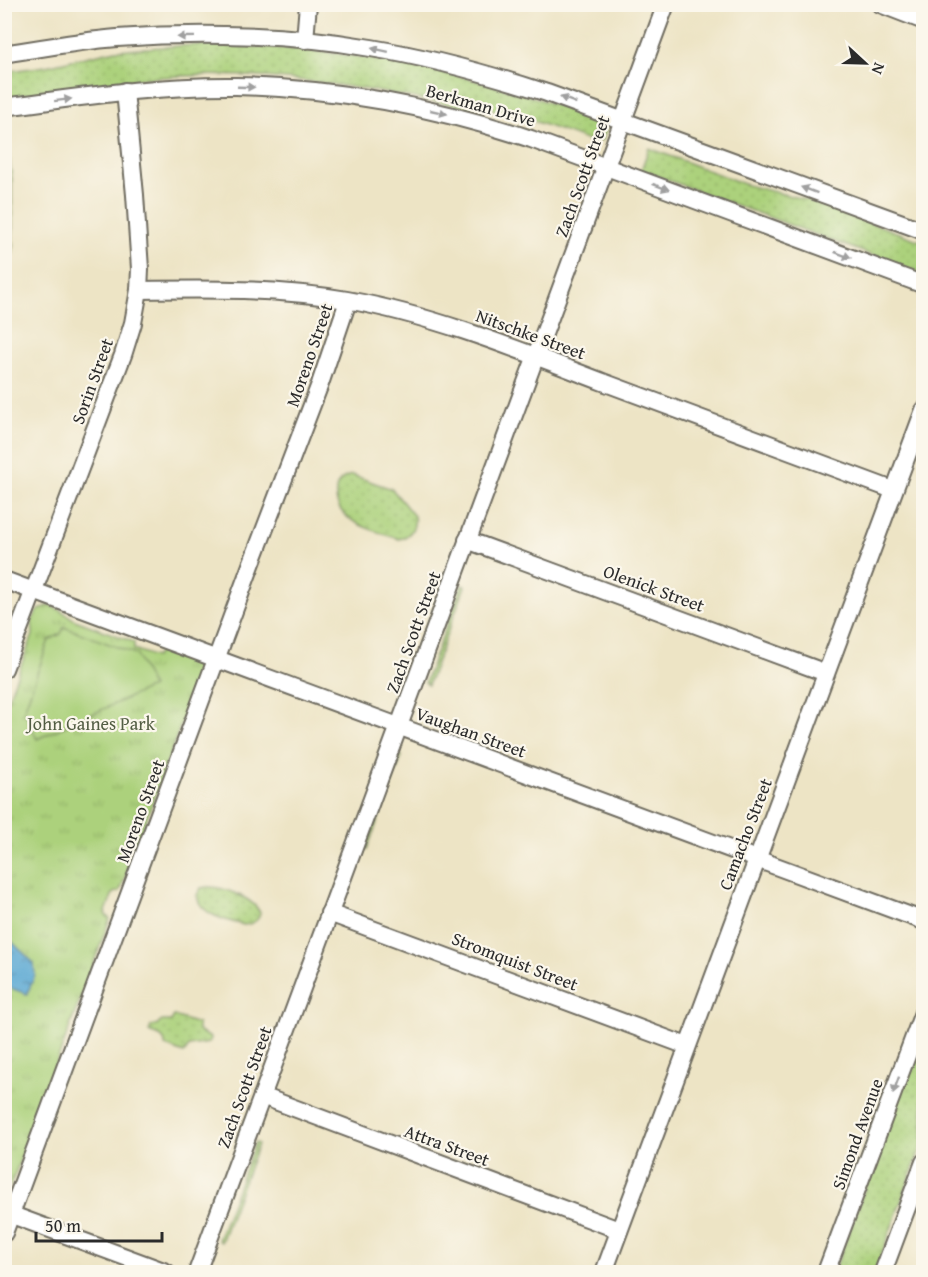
<svg xmlns="http://www.w3.org/2000/svg" width="928" height="1277" font-family="'Gentium Book Plus',serif">
<style>
.grass{fill:url(#grass-dots);stroke:#6c7e53;stroke-width:1.5}
.park{fill:url(#park-tufts);stroke:#6c7e53;stroke-width:1.5}
.garden{fill:#acd17b;stroke:#6c7e53;stroke-width:1.5}
.water{fill:url(#water-ripples);stroke:#42697f;stroke-width:1.5}
.lines{fill:none;stroke-linecap:round;stroke-linejoin:round}
.minor-casing{stroke:#6f6c61;stroke-width:20}
.minor{stroke:#fff;stroke-width:16}
.oneway{fill:#a0a0a0}
.labels{text-anchor:middle;dominant-baseline:central;stroke-width:4.5;stroke-linejoin:round;paint-order:stroke}
.street-label{font-size:18px;fill:#2b2b2b;stroke:#fbf7ec}
.park-label{font-size:18px;fill:#525d43;stroke:#fbf7ec}
</style>
<defs>
<pattern id="grass-dots" width="8" height="8" patternUnits="userSpaceOnUse" patternTransform="scale(1.5)"><rect width="8" height="8" fill="#acd17b"/><path d="M2 2h.1M6 6h.1" fill="none" stroke="#94b46a" stroke-width="1.8" stroke-linecap="round"/></pattern>
<pattern id="park-tufts" width="24" height="20" patternUnits="userSpaceOnUse" patternTransform="scale(1.5)"><rect width="24" height="20" fill="#acd17b"/><path d="M3 7l-1-3M5 7V3M7 7l1-3M15 17l-1-3M17 17v-4M19 17l1-3" fill="none" stroke="#94b46a"/></pattern>
<pattern id="water-ripples" width="26" height="14" patternUnits="userSpaceOnUse" patternTransform="scale(1.5)"><rect width="26" height="14" fill="#59a7d3"/><path d="M2 4q2-2 4 0t4 0M15 11q2-2 4 0t4 0" fill="none" stroke="#4a88ab"/></pattern>
</defs>
<rect width="100%" height="100%" fill="#fbf7ec"/>
<filter id="ink" filterUnits="userSpaceOnUse"><feTurbulence type="fractalNoise" baseFrequency=".0167" numOctaves="2"/><feDisplacementMap in="SourceGraphic" scale="12" xChannelSelector="R" yChannelSelector="G"/><feConvolveMatrix kernelMatrix="1 2 1 2 8 2 1 2 1" color-interpolation-filters="sRGB"/></filter>
<filter id="wash" filterUnits="userSpaceOnUse"><feTurbulence type="fractalNoise" baseFrequency=".008" numOctaves="4" result="noise"/><feDisplacementMap in="SourceGraphic" scale="24" xChannelSelector="R" yChannelSelector="G"/><feGaussianBlur stdDeviation="1.35" result="paint"/><feColorMatrix in="noise" values="0 0 0 0 0 0 0 0 0 0 0 0 0 0 0 0 0 1.4 0 .05"/><feComposite in="paint" operator="in"/></filter>
<g filter="url(#wash)">
<rect width="100%" height="100%" fill="#ede4c5"/>
<!-- grass -->
<g class="grass">
<path d="M 195,45 C 295,45 392,57 489,84 C 528,94 565,108 602,122 C 609,128 605,133 602,140 L 595,143 C 565,133 535,120 505,112 C 485,107 465,107 446,104 C 350,85 261,70 162,77 C 111,80 56,91 5,98 L 4,72 L 46,66 L 116,50 Z"/>
<path d="M 649,148 L 747,185 L 815,202 L 923,242 L 923,274 L 641,170 Z"/>
<path d="M 352,475 L 392,489 L 414,516 C 416,527 411,536 399,539 C 377,531 332,523 336,490 C 337,481 343,477 352,475 Z"/>
<path d="M 462,585 L 465,586 L 428,685 L 425,682 Z"/>
<path d="M 399,754 L 402,756 L 367,849 L 364,848 Z"/>
<path d="M 207,887 C 222,886 254,898 260,913 C 259,921 252,924 244,925 C 228,921 199,915 197,895 L 201,888 Z"/>
<path d="M 174,1016 L 198,1024 L 198,1031 L 211,1038 L 209,1043 L 189,1046 L 184,1053 L 165,1046 C 165,1035 157,1035 149,1032 L 151,1026 L 158,1024 L 162,1021 L 171,1021 Z"/>
<path d="M 923,1030 L 923,1142 L 875,1272 L 834,1272 Z"/>
<path d="M 255,1142 L 258,1144 L 221,1242 L 218,1240 Z"/>
</g>
<!-- park -->
<g class="park">
<path d="M 4,119 L 12,179 L 13,253 L 5,258 Z"/>
<path d="M 49,605 L 60,610 L 75,620 L 134,642 L 134,649 L 155,657 L 160,652 C 175,658 201,653 199,675 L 120,891 L 113,893 L 105,914 L 110,919 L 15,1174 L 5,1197 L 5,706 L 33,635 L 32,621 L 37,611 Z"/>
</g>
<!-- garden -->
<path class="garden" d="M 64,627 L 136,654 L 152,687 L 37,739 L 24,710 L 49,640 L 61,634 Z"/>
<!-- water -->
<path class="water" d="M 5,940 L 12,942 L 34,963 L 35,975 L 27,994 L 5,986 Z"/>
</g>
<g filter="url(#ink)">
<g class="lines">
<defs>
<g id="minor">
<path d="M 880,4 L 924,21"/>
<path d="M 305,40 L 308,4"/>
<path d="M 4,54 C 42,48 79,41 117,38 C 198,32 291,34 371,48 C 431,58 489,74 547,93 L 924,231"/>
<path d="M 4,107 C 81,97 158,85 236,86 C 336,88 435,107 531,139 L 924,285"/>
<path d="M 139,290 C 209,289 278,288 347,300 C 436,316 519,350 603,382 C 699,418 796,454 893,490"/>
<path d="M 467,540 L 826,673"/>
<path d="M 4,580 L 924,921"/>
<path d="M 4,669 L 123,355 L 133,323 L 139,290 L 140,269 L 135,195 L 125,91"/>
<path d="M 329,913 L 687,1046"/>
<path d="M 262,1096 L 619,1230"/>
<path d="M 4,1212 L 166,1272"/>
<path d="M 4,1233 L 251,565 L 320,384 L 348,301"/>
<path d="M 197,1272 L 666,4"/>
<path d="M 604,1272 L 924,410"/>
<path d="M 826,1272 L 924,1010"/>
<path d="M 883,1272 L 924,1162"/>
</g>
</defs>
<!-- minor casing -->
<use href="#minor" class="minor-casing"/>
<!-- minor -->
<use href="#minor" class="minor"/>
</g>
<!-- one-way arrows -->
<defs><path id="oneway-solid" d="M-6-.8H1V-3.2L6.5 0L1 3.2V.8H-6Z" transform="scale(1.5)"/></defs>
<g class="oneway">
<use href="#oneway-solid" transform="translate(186 37) rotate(179)"/>
<use href="#oneway-solid" transform="translate(380 50) rotate(-168)"/>
<use href="#oneway-solid" transform="translate(246 87) rotate(2)"/>
<use href="#oneway-solid" transform="translate(63 100) rotate(-7)"/>
<use href="#oneway-solid" transform="translate(568 100) rotate(-160)"/>
<use href="#oneway-solid" transform="translate(439 112) rotate(13)"/>
<use href="#oneway-solid" transform="translate(661 187) rotate(20)"/>
<use href="#oneway-solid" transform="translate(809 190) rotate(-160)"/>
<use href="#oneway-solid" transform="translate(843 255) rotate(20)"/>
<use href="#oneway-solid" transform="translate(896 1085) rotate(110)"/>
</g>
</g>
<g class="labels">
<!-- street labels -->
<g class="street-label">
<text transform="translate(481 105) rotate(16)">Berkman Drive</text>
<text transform="translate(582 176) rotate(-70)">Zach Scott Street</text>
<text transform="translate(531 334) rotate(20)">Nitschke Street</text>
<text transform="translate(309 355) rotate(-71)">Moreno Street</text>
<text transform="translate(92 381) rotate(-70)">Sorin Street</text>
<text transform="translate(654 588) rotate(20)">Olenick Street</text>
<text transform="translate(413 632) rotate(-70)">Zach Scott Street</text>
<text transform="translate(471 732) rotate(20)">Vaughan Street</text>
<text transform="translate(140 811) rotate(-70)">Moreno Street</text>
<text transform="translate(745 834) rotate(-69)">Camacho Street</text>
<text transform="translate(515 961) rotate(21)">Stromquist Street</text>
<text transform="translate(244 1087) rotate(-70)">Zach Scott Street</text>
<text transform="translate(857 1134) rotate(-70)">Simond Avenue</text>
<text transform="translate(447 1145) rotate(20)">Attra Street</text>
</g>
<!-- park labels -->
<g class="park-label">
<text x="91" y="723">John Gaines Park</text>
</g>
</g>
<!-- margin -->
<rect width="928" height="1277" fill="none" stroke="#fbf7ec" stroke-width="24"/>
<!-- north arrow -->
<g transform="translate(865 63) rotate(112)" stroke="#fbf7ec" stroke-width="4.5" paint-order="stroke">
<path d="M0-4.5L10 22L0 15L-10 22Z" fill="#2b2b2b"/>
<text y="-9" font-size="16" font-weight="bold" text-anchor="middle" fill="#2b2b2b">N</text>
</g>
<!-- scale -->
<path d="M36 1232v9h126v-9" fill="none" stroke="#2b2b2b" stroke-width="3"/>
<text x="45" y="1232" font-size="18" fill="#2b2b2b" stroke="#fbf7ec" stroke-width="4.5" paint-order="stroke">50 m</text>
</svg>
